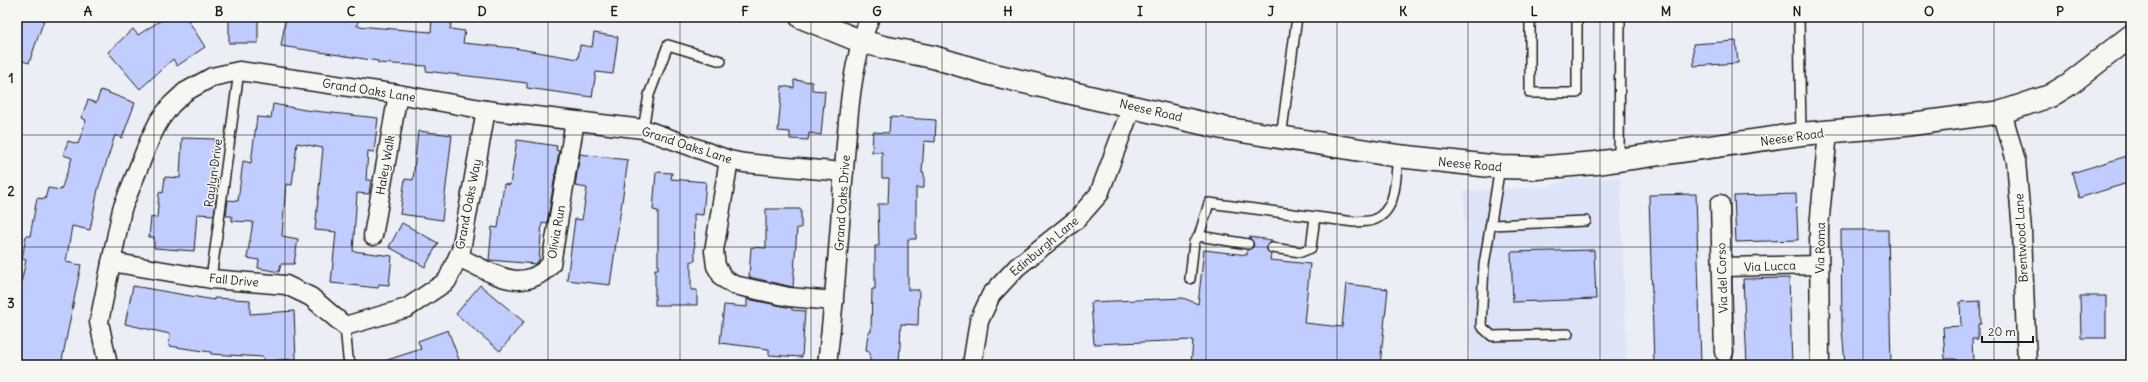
<svg xmlns="http://www.w3.org/2000/svg" width="2148" height="382" font-family="Delius,sans-serif">
<style>
.built{fill:#dee4f7}
.building{fill:#c1cdfe;stroke:#1c1c1c}
.lines{fill:none;stroke-linecap:round;stroke-linejoin:round}
.lane-casing{stroke:#1c1c1c;stroke-width:12}
.street-casing{stroke:#1c1c1c;stroke-width:21}
.secondary-casing{stroke:#1c1c1c;stroke-width:25}
.lane{stroke:#f6f6f2;stroke-width:9}
.street{stroke:#f6f6f2;stroke-width:18}
.secondary{stroke:#f6f6f2;stroke-width:22}
.grid{fill:none;stroke:#1c1c1c;stroke-width:1;stroke-opacity:0.55}
.labels{text-anchor:middle;dominant-baseline:central;stroke-width:3;stroke-linejoin:round;paint-order:stroke}
.street-label{font-size:12px;fill:#1c1c1c;stroke:#f6f6f2}
.neatline{fill:none;stroke:#1c1c1c;stroke-width:1.5}
.grid-label{font-size:13px;text-anchor:middle;font-weight:bold;fill:#1c1c1c}
</style>
<rect width="100%" height="100%" fill="#ebeef4"/>
<filter id="ink" filterUnits="userSpaceOnUse"><feTurbulence type="fractalNoise" baseFrequency=".025" numOctaves="2"/><feDisplacementMap in="SourceGraphic" scale="8" xChannelSelector="R" yChannelSelector="G"/><feConvolveMatrix kernelMatrix="1 2 1 2 8 2 1 2 1" color-interpolation-filters="sRGB"/></filter>
<g filter="url(#ink)">
<!-- built -->
<path class="built" d="M 1620,178 L 1627,365 L 1470,365 L 1464,191 L 1548,187 L 1570,179 Z"/>
<!-- building -->
<g class="building">
<path d="M 17,17 L 45,17 L 29,63 L 17,59 Z"/>
<path d="M 166,17 L 186,17 L 205,47 L 177,66 L 173,59 L 140,89 L 108,52 L 133,29 L 138,35 Z"/>
<rect x="229" y="17" width="29" height="26"/>
<path d="M 286,17 L 359,17 L 357,26 L 431,32 L 432,17 L 452,20 L 450,29 L 465,31 L 463,43 L 514,48 L 578,59 L 580,45 L 592,47 L 594,33 L 618,37 L 613,74 L 596,72 L 592,97 L 527,88 L 527,83 L 426,71 L 426,66 L 378,63 L 378,61 L 281,46 Z"/>
<path d="M 1736,41 L 1738,63 L 1694,66 L 1693,44 Z"/>
<path d="M 794,80 L 812,82 L 812,90 L 825,91 L 821,135 L 809,133 L 808,140 L 790,139 L 790,132 L 778,131 L 782,86 L 794,88 Z"/>
<path d="M 101,90 L 135,103 L 122,138 L 115,135 L 98,189 L 90,230 L 72,226 L 66,262 L 81,265 L 61,365 L 21,365 L 22,361 L 17,360 L 17,302 L 26,260 L 22,259 L 26,236 L 30,236 L 37,198 L 45,199 L 48,188 L 61,190 L 72,158 L 63,155 L 68,141 L 78,144 L 86,120 L 81,118 L 88,100 L 96,103 Z"/>
<path d="M 273,104 L 305,110 L 378,118 L 374,152 L 368,151 L 366,180 L 371,180 L 369,194 L 357,193 L 353,251 L 392,256 L 389,285 L 379,284 L 378,288 L 331,283 L 336,232 L 315,230 L 323,148 L 297,143 L 292,185 L 286,184 L 282,236 L 298,239 L 294,264 L 281,264 L 279,272 L 258,268 L 259,260 L 247,258 L 253,222 L 232,221 L 232,216 L 226,216 L 228,200 L 238,201 L 243,161 L 251,163 L 257,117 L 271,118 Z"/>
<path d="M 890,117 L 936,120 L 935,142 L 924,141 L 922,173 L 924,173 L 924,188 L 916,188 L 916,239 L 908,239 L 908,290 L 919,290 L 918,325 L 901,324 L 899,365 L 870,365 L 870,352 L 866,351 L 868,332 L 871,332 L 872,289 L 875,289 L 875,246 L 879,246 L 878,204 L 888,204 L 889,178 L 882,178 L 882,152 L 872,152 L 873,132 L 889,133 Z"/>
<path d="M 418,131 L 452,135 L 442,220 L 400,214 L 405,179 L 413,180 Z"/>
<path d="M 182,138 L 215,139 L 210,199 L 216,200 L 214,215 L 197,214 L 194,251 L 154,248 L 154,237 L 149,237 L 151,217 L 157,218 L 159,192 L 163,193 L 165,177 L 180,178 Z"/>
<path d="M 517,140 L 557,146 L 556,150 L 559,151 L 547,224 L 542,223 L 539,260 L 536,264 L 489,260 L 492,227 L 498,228 L 504,184 L 510,185 Z"/>
<path d="M 580,154 L 628,160 L 610,285 L 567,280 L 575,219 L 582,220 L 587,188 L 575,186 Z"/>
<path d="M 2127,156 L 2131,168 L 2131,182 L 2079,198 L 2072,173 Z"/>
<path d="M 656,172 L 672,173 L 671,179 L 706,182 L 703,215 L 694,214 L 695,261 L 691,261 L 691,290 L 697,290 L 697,305 L 655,305 L 655,269 L 658,269 L 658,211 L 653,210 Z"/>
<path d="M 1696,194 L 1701,365 L 1654,365 L 1649,195 Z"/>
<path d="M 1796,194 L 1798,240 L 1736,242 L 1734,196 Z"/>
<path d="M 766,209 L 801,209 L 801,228 L 797,228 L 793,287 L 749,277 L 751,247 L 766,248 Z"/>
<path d="M 402,223 L 438,243 L 425,267 L 389,247 Z"/>
<path d="M 1841,230 L 1888,230 L 1891,365 L 1845,365 L 1842,328 Z"/>
<path d="M 1249,237 L 1272,240 L 1266,248 L 1271,254 L 1270,260 L 1310,264 L 1304,323 L 1342,327 L 1346,284 L 1388,289 L 1380,365 L 1191,365 L 1193,340 L 1094,344 L 1091,302 L 1183,298 L 1198,304 L 1204,250 L 1247,255 L 1247,250 L 1252,248 L 1254,245 Z"/>
<path d="M 1594,250 L 1596,299 L 1513,302 L 1511,252 Z"/>
<path d="M 1789,278 L 1792,365 L 1747,365 L 1743,279 Z"/>
<path d="M 480,285 L 524,322 L 500,351 L 456,314 Z"/>
<path d="M 133,286 L 214,300 L 214,298 L 250,300 L 250,314 L 294,311 L 296,359 L 277,360 L 278,363 L 263,364 L 263,357 L 211,354 L 211,352 L 169,346 L 170,334 L 125,324 Z"/>
<path d="M 2080,296 L 2106,296 L 2106,338 L 2081,338 Z"/>
<path d="M 747,299 L 792,308 L 792,310 L 805,311 L 802,357 L 769,355 L 769,349 L 720,343 L 724,305 L 747,307 Z"/>
<path d="M 1980,301 L 1981,324 L 1978,324 L 1978,339 L 1972,339 L 1973,362 L 1956,363 L 1956,359 L 1945,359 L 1943,327 L 1961,326 L 1960,302 Z"/>
<path d="M 448,330 L 461,365 L 382,365 L 381,362 L 421,349 L 418,341 Z"/>
</g>
<g class="lines">
<defs>
<g id="lane">
<path d="M 1530,17 L 1530,93 L 1577,93 L 1577,17"/>
<path d="M 1799,17 L 1801,134"/>
<path d="M 643,129 L 649,95 L 668,45 L 721,61"/>
<path d="M 1281,138 L 1297,17"/>
<path d="M 1619,160 L 1620,17"/>
<path d="M 1500,167 L 1484,265 L 1481,326 L 1492,336 L 1568,334"/>
<path d="M 1491,225 L 1586,221"/>
<path d="M 1199,236 L 1248,244"/>
<path d="M 1272,248 L 1301,252 L 1311,248 L 1315,217"/>
<path d="M 211,279 L 239,71"/>
<path d="M 1190,279 L 1194,242 L 1199,236 L 1209,203 L 1354,222 C 1360,221 1368,222 1373,220 C 1398,211 1395,178 1398,156"/>
<path d="M 345,326 L 348,358 L 352,365"/>
</g>
<g id="street">
<path d="M 2002,112 L 2016,161 L 2022,231 L 2027,365"/>
<path d="M 729,160 L 714,251 L 716,266 L 723,278 L 734,285 L 789,297 L 834,301"/>
<path d="M 1720,204 L 1724,352"/>
<path d="M 373,236 L 398,94"/>
<path d="M 458,257 C 490,271 522,297 551,264 L 575,121"/>
<path d="M 111,262 L 211,279 L 286,285 L 311,297 L 345,326 L 407,308 L 447,281 L 461,250 L 486,110"/>
<path d="M 1722,267 L 1819,265"/>
<path d="M 108,365 L 99,322 L 122,209 L 150,139 L 159,121 L 171,105 L 185,92 L 212,77 L 239,71 L 398,94 L 486,110 L 643,129 L 729,160 L 744,163 L 844,172"/>
<path d="M 827,365 C 834,304 839,242 843,181 C 848,126 849,68 870,17"/>
<path d="M 972,365 L 979,321 L 991,295 L 1017,267 L 1077,219 L 1099,194 L 1132,106"/>
<path d="M 1820,365 L 1819,227 L 1828,132"/>
</g>
<path id="secondary" d="M 801,17 L 860,41 L 883,47 L 933,57 L 990,74 L 1223,128 L 1398,156 L 1500,167 L 1536,168 L 1596,163 L 1801,134 L 1904,125 L 2002,112 L 2050,96 L 2068,85 L 2131,36"/>
</defs>
<!-- lane casing -->
<use href="#lane" class="lane-casing"/>
<!-- street casing -->
<use href="#street" class="street-casing"/>
<!-- secondary casing -->
<use href="#secondary" class="secondary-casing"/>
<!-- lane -->
<use href="#lane" class="lane"/>
<!-- street -->
<use href="#street" class="street"/>
<!-- secondary -->
<use href="#secondary" class="secondary"/>
</g>
</g>
<!-- grid -->
<path class="grid" d="M 154,17 L 154,365M 285,17 L 285,365M 416,17 L 416,365M 548,17 L 548,365M 680,17 L 680,365M 811,17 L 811,365M 942,17 L 942,365M 1074,17 L 1074,365M 1206,17 L 1206,365M 1337,17 L 1337,365M 1468,17 L 1468,365M 1600,17 L 1600,365M 1732,17 L 1732,365M 1863,17 L 1863,365M 1994,17 L 1994,365M 17,135 L 2131,135M 17,247 L 2131,247"/>
<g class="labels">
<!-- street labels -->
<g class="street-label">
<text transform="translate(369 90) rotate(9)">Grand Oaks Lane</text>
<text transform="translate(1151 110) rotate(13)">Neese Road</text>
<text transform="translate(1792 137) rotate(-8)">Neese Road</text>
<text transform="translate(687 145) rotate(18)">Grand Oaks Lane</text>
<text transform="translate(1470 164) rotate(5)">Neese Road</text>
<text transform="translate(385 165) rotate(-80)">Haley Walk</text>
<text transform="translate(213 173) rotate(-82)">Raylyn Drive</text>
<text transform="translate(842 203) rotate(-86)">Grand Oaks Drive</text>
<text transform="translate(468 204) rotate(-79)">Grand Oaks Way</text>
<text transform="translate(556 232) rotate(-80)">Olivia Run</text>
<text transform="translate(2021 238) rotate(-93)">Brentwood Lane</text>
<text transform="translate(1044 246) rotate(-40)">Edinburgh Lane</text>
<text transform="translate(1820 248) rotate(-89)">Via Roma</text>
<text transform="translate(1770 266) rotate(-2)">Via Lucca</text>
<text transform="translate(1722 278) rotate(-92)">Via del Corso</text>
<text transform="translate(234 280) rotate(5)">Fall Drive</text>
</g>
</g>
<!-- margin -->
<rect width="2148" height="382" fill="none" stroke="#f6f6f2" stroke-width="44"/>
<!-- scale -->
<path d="M1982 336v6h51v-6" fill="none" stroke="#1c1c1c" stroke-width="2"/>
<text x="1988" y="336" font-size="12" fill="#1c1c1c" stroke="#f6f6f2" stroke-width="3" paint-order="stroke">20 m</text>
<rect x="22" y="22" width="2104" height="338" class="neatline"/>
<g class="grid-label">
<text x="88" y="16">A</text>
<text x="219" y="16">B</text>
<text x="351" y="16">C</text>
<text x="482" y="16">D</text>
<text x="614" y="16">E</text>
<text x="745" y="16">F</text>
<text x="877" y="16">G</text>
<text x="1008" y="16">H</text>
<text x="1140" y="16">I</text>
<text x="1271" y="16">J</text>
<text x="1403" y="16">K</text>
<text x="1534" y="16">L</text>
<text x="1666" y="16">M</text>
<text x="1797" y="16">N</text>
<text x="1929" y="16">O</text>
<text x="2060" y="16">P</text>
<text x="11" y="83">1</text>
<text x="11" y="196">2</text>
<text x="11" y="308">3</text>
</g>
</svg>
